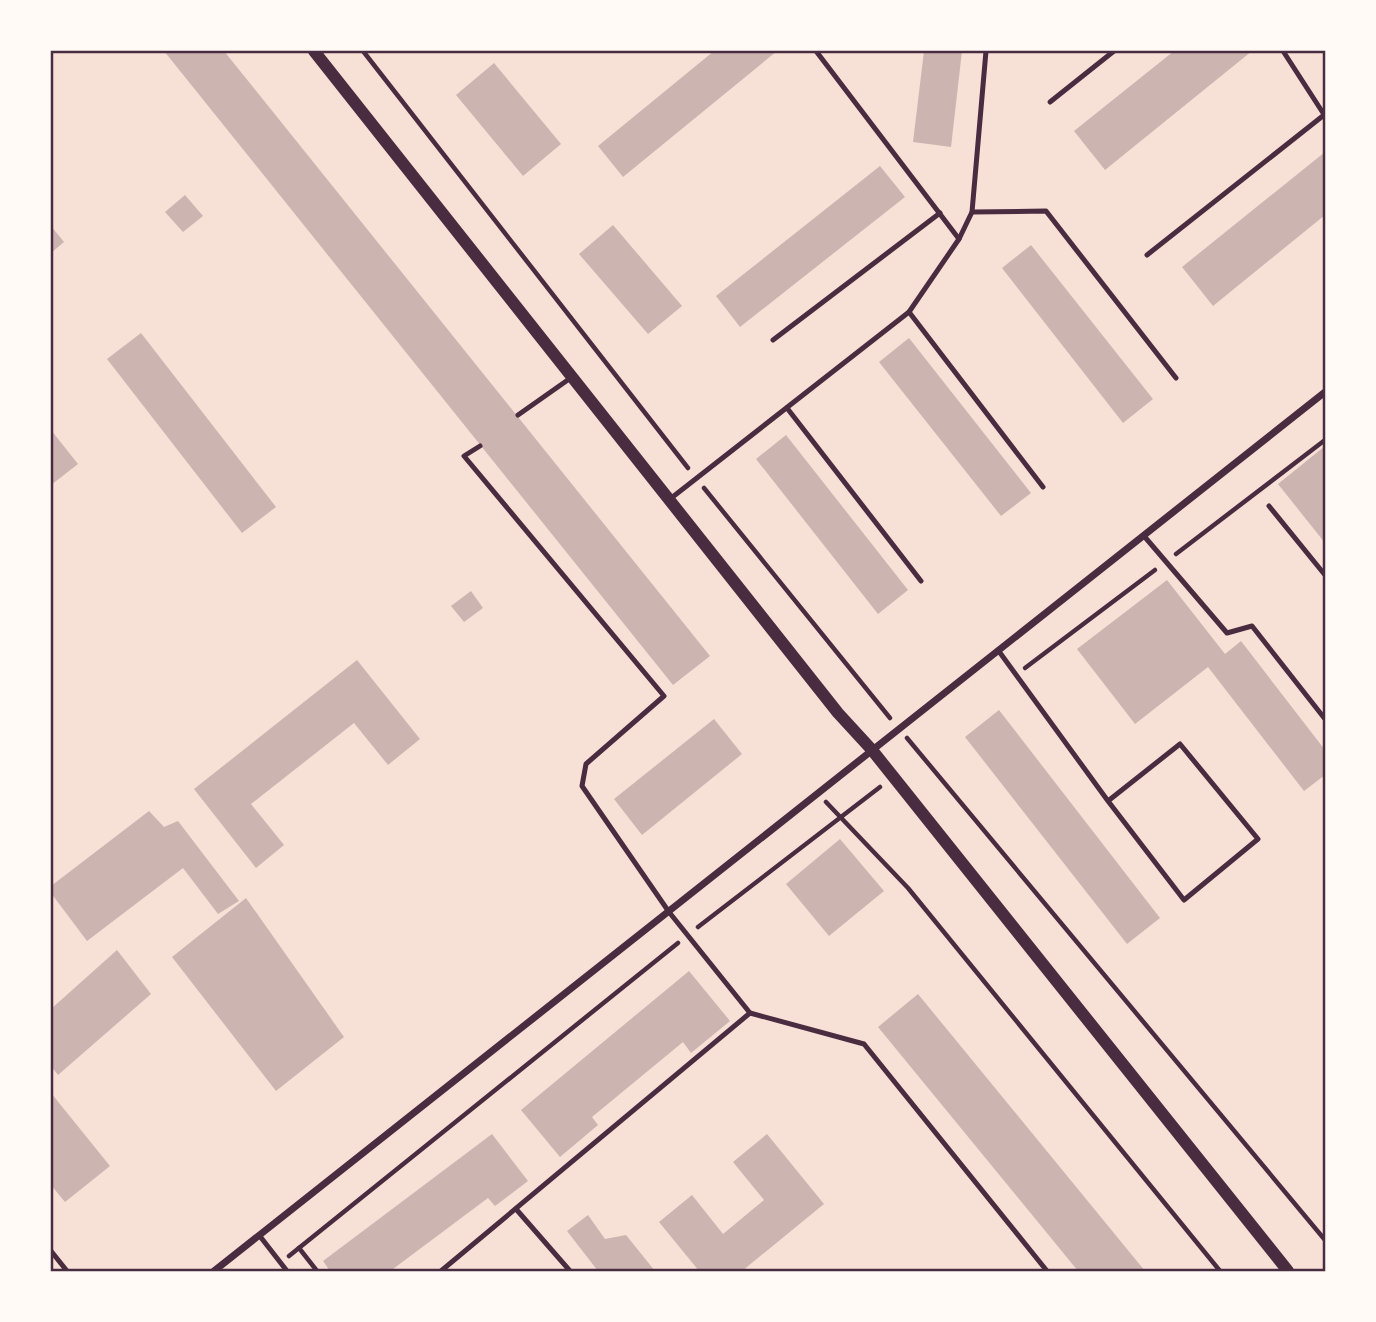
<svg xmlns="http://www.w3.org/2000/svg" width="1376" height="1322" font-family="'PT Serif',serif">
<style>
.building{fill:#ccb4b1}
.lines{fill:none;stroke-linecap:round;stroke-linejoin:round}
.path{stroke:#4a2c40;stroke-width:4.5}
.service{stroke:#4a2c40;stroke-width:5}
.minor{stroke:#4a2c40;stroke-width:7}
.tertiary{stroke:#4a2c40;stroke-width:12}
.neatline{fill:none;stroke:#4a2c40;stroke-width:2.5}
</style>
<rect width="100%" height="100%" fill="#f7e1d7"/>
<!-- building -->
<g class="building">
<path d="M 164,51 L 224,51 L 710,656 L 673,685 Z"/>
<path d="M 714,51 L 777,51 L 623,177 L 598,146 Z"/>
<path d="M 924,51 L 962,51 L 951,147 L 913,142 Z"/>
<path d="M 1174,51 L 1252,51 L 1105,170 L 1074,131 Z"/>
<path d="M 494,63 L 561,144 L 523,176 L 456,95 Z"/>
<path d="M 1325,152 L 1325,215 L 1213,306 L 1182,267 Z"/>
<path d="M 880,166 L 905,197 L 740,327 L 716,296 Z"/>
<path d="M 185,195 L 203,216 L 183,232 L 165,212 Z"/>
<path d="M 613,225 L 682,306 L 648,334 L 579,254 Z"/>
<path d="M 51,226 L 64,242 L 51,253 Z"/>
<path d="M 1031,245 L 1153,399 L 1123,423 L 1002,268 Z"/>
<path d="M 141,333 L 276,507 L 242,533 L 107,359 Z"/>
<path d="M 909,338 L 1031,493 L 1001,516 L 879,362 Z"/>
<path d="M 51,430 L 78,464 L 51,485 Z"/>
<path d="M 786,435 L 908,590 L 878,614 L 756,459 Z"/>
<path d="M 1325,446 L 1325,543 L 1278,484 Z"/>
<path d="M 1167,580 L 1225,654 L 1241,641 L 1325,750 L 1325,775 L 1304,791 L 1208,667 L 1135,724 L 1077,649 Z"/>
<path d="M 471,591 L 483,608 L 464,622 L 451,606 Z"/>
<path d="M 357,660 L 420,739 L 388,765 L 354,723 L 251,804 L 284,845 L 256,868 L 194,789 Z"/>
<path d="M 999,710 L 1160,918 L 1127,944 L 965,737 Z"/>
<path d="M 714,719 L 742,754 L 642,835 L 614,799 Z"/>
<path d="M 149,811 L 164,827 L 178,821 L 239,901 L 218,914 L 183,868 L 87,941 L 51,893 L 51,886 Z"/>
<path d="M 840,839 L 884,891 L 829,936 L 786,884 Z"/>
<path d="M 246,898 L 344,1037 L 276,1091 L 172,957 Z"/>
<path d="M 117,950 L 151,994 L 58,1075 L 51,1066 L 51,1009 Z"/>
<path d="M 689,971 L 730,1021 L 691,1053 L 683,1042 L 592,1117 L 598,1125 L 560,1157 L 521,1110 Z"/>
<path d="M 918,994 L 1145,1271 L 1078,1271 L 878,1027 Z"/>
<path d="M 51,1093 L 110,1166 L 65,1202 L 51,1185 Z"/>
<path d="M 492,1134 L 528,1181 L 495,1206 L 488,1198 L 393,1269 L 395,1271 L 330,1271 L 323,1261 Z"/>
<path d="M 767,1134 L 824,1204 L 742,1271 L 699,1271 L 659,1222 L 692,1195 L 723,1234 L 764,1200 L 733,1162 Z"/>
<path d="M 588,1215 L 605,1239 L 626,1235 L 655,1271 L 598,1271 L 567,1231 Z"/>
</g>
<g class="lines">
<!-- path -->
<g class="path">
<path d="M 363,51 L 688,468"/>
<path d="M 704,488 L 890,718"/>
<path d="M 1176,554 L 1325,440"/>
<path d="M 1025,668 L 1155,570"/>
<path d="M 907,738 L 1325,1240"/>
<path d="M 826,802 L 908,888 L 1220,1271"/>
<path d="M 698,927 L 880,787"/>
<path d="M 299,1248 L 317,1271"/>
<path d="M 289,1256 L 678,943"/>
</g>
<!-- service -->
<g class="service">
<path d="M 816,51 L 959,239"/>
<path d="M 1283,51 L 1325,116"/>
<path d="M 1050,102 L 1114,51"/>
<path d="M 972,212 L 1046,211 L 1176,378"/>
<path d="M 1147,255 L 1324,115"/>
<path d="M 909,312 L 1043,487"/>
<path d="M 773,340 L 940,213"/>
<path d="M 787,408 L 921,581"/>
<path d="M 518,415 L 572,377"/>
<path d="M 480,446 L 464,456 L 664,696 L 586,764 L 582,786 L 669,912 L 750,1013 L 864,1044 L 1047,1271"/>
<path d="M 670,499 L 909,312 L 959,239 L 972,212 L 986,51"/>
<path d="M 1269,506 L 1325,575"/>
<path d="M 1144,536 L 1227,633 L 1252,626 L 1325,719"/>
<path d="M 998,650 L 1108,801 L 1184,900 L 1258,839 L 1180,744 L 1108,801"/>
<path d="M 516,1209 L 570,1271"/>
<path d="M 259,1235 L 287,1271"/>
<path d="M 51,1251 L 67,1271"/>
<path d="M 441,1271 L 750,1013"/>
</g>
<!-- minor -->
<path class="minor" d="M 214,1271 L 1325,392"/>
<!-- tertiary -->
<path class="tertiary" d="M 314,51 L 838,713 L 872,750 L 1288,1271"/>
</g>
<!-- border -->
<rect width="1376" height="1322" fill="none" stroke="#fffaf5" stroke-width="105"/>
<rect x="52" y="52" width="1272" height="1218" class="neatline"/>
</svg>
